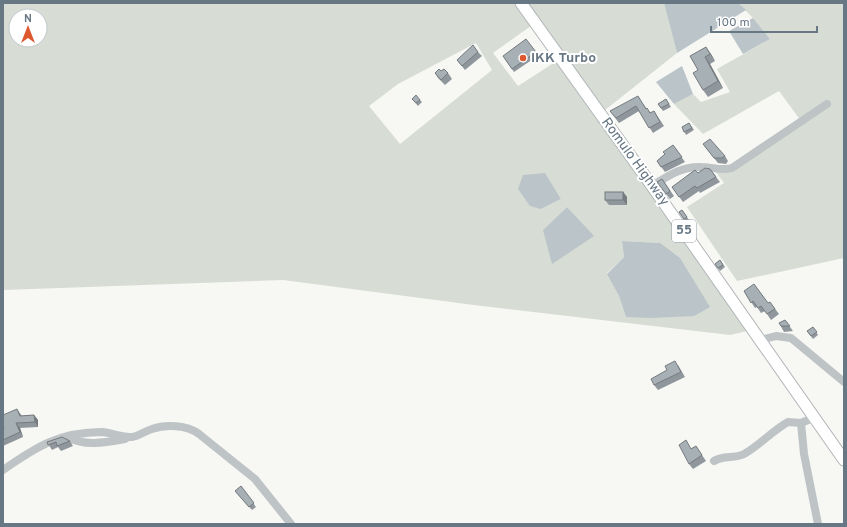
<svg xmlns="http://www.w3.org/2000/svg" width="847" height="527" font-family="Overpass,sans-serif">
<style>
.green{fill:#d7dcd4;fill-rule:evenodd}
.water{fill:#bac4c9}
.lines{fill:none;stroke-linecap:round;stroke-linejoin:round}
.highway-casing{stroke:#b2b6b9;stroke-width:13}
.minor{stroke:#bec3c6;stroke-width:8}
.highway{stroke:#fff;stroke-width:11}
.wall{fill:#90979c}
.shaded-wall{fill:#757b7f}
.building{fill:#a7b0b5;stroke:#757b7f}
.poi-dot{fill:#dd572f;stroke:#fff;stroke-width:1.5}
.labels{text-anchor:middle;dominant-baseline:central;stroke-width:4;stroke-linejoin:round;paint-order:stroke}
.shield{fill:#fff;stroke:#95a0a9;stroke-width:1}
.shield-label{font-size:13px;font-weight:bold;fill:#677784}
.poi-label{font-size:14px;font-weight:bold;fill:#677784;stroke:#fff;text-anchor:start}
.street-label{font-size:14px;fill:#677784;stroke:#fff}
</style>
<rect width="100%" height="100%" fill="#f7f7f4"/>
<!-- green -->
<g class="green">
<path d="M 3,3 L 664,3 L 677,53 L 600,114 L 752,330 L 730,335 L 474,305 L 283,280 L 3,290 ZM 16,16 L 40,16 L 40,40 L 16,40 ZM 535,23 L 558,56 L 552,64 L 518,86 L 493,53 ZM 476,43 L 492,70 L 400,144 L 369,106 L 398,84 ZM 545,174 L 561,199 L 541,209 ZM 567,207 L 593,236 L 543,230 ZM 622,241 L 660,243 L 626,317 L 619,296 L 607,273 L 624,257 Z"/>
<path d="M 738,3 L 844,3 L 844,258 L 737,281 L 687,207 L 724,183 L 713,168 L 735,166 L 801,121 L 779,91 L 703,134 L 674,104 L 693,94 L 701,102 L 730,92 L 717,69 L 770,39 L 753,18 Z"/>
</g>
<!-- water -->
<g class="water">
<path d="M 664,3 L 738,3 L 746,10 L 677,53 Z"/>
<path d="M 753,18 L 770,39 L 743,54 L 729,31 Z"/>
<path d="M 682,66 L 693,94 L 674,104 L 656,82 Z"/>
<path d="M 545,173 L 561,199 L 541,209 L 530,206 L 518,189 L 523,175 Z"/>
<path d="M 567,207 L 594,236 L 552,264 L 543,230 Z"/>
<path d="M 622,241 L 660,243 L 680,258 L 710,307 L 694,316 L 651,318 L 626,317 L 619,296 L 607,274 L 624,257 Z"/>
</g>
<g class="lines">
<defs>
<path id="highway" d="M 521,3 L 652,186 L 844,460"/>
</defs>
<!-- highway casing -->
<use href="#highway" class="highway-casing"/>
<!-- minor -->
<g class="minor">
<path d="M 652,186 C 668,176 682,166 701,167 C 712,167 722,171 732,168 L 827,104"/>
<path d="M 761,340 L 776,336 L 791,338 L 844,382"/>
<path d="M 801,423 L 804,454 L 818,524"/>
<path d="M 68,437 C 84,447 108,442 125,439"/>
<path d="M 714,461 C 724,455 734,459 744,454 C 760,445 772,431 788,422 L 801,423 L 815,417"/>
<path d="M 3,470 C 36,447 59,432 102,432 C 112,433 122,438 132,437 C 139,436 145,431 152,429 C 166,424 187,425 199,434 L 255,479 L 291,524"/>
</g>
<!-- highway -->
<use href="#highway" class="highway"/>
</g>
<!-- wall -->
<g class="wall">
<path d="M 478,52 L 482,56 L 465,70 L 457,60 Z"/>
<path d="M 536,52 L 539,55 L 514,72 L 503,56 Z"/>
<path d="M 711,54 L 715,61 L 710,64 L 723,88 L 708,97 L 703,90 L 698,70 L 690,56 Z"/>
<path d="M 441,71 L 448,73 L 452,79 L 445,85 L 438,78 L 435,73 Z"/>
<path d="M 412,99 L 420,100 L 422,102 L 418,106 Z"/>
<path d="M 666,99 L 671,107 L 663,111 L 658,104 Z"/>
<path d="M 641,101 L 646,108 L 651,113 L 654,111 L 664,126 L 653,133 L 639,111 L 619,123 L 610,111 Z"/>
<path d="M 689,123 L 694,130 L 686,135 L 682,127 Z"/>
<path d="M 703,144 L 725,156 L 728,161 L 726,164 L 718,163 Z"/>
<path d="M 673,145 L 685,162 L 665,172 L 657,161 L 665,154 Z"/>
<path d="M 710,169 L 720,182 L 700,193 L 699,191 L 683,202 L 672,187 L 698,173 Z"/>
<path d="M 662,179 L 674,196 L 670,199 L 657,182 Z"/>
<path d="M 623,192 L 627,197 L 627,205 L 609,205 L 605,200 Z"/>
<path d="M 682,210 L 689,220 L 686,222 L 679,212 Z"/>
<path d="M 720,260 L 725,267 L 720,271 L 715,264 Z"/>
<path d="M 744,291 L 768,303 L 770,302 L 779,314 L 771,320 L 765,311 L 761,313 L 757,307 L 755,308 Z"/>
<path d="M 785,320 L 793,331 L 784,332 L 779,323 Z"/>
<path d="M 813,327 L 818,335 L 813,339 L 807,331 Z"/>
<path d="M 678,365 L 685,377 L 658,390 L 654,385 Z"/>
<path d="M 17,409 L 22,416 L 34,415 L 38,420 L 38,427 L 20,428 L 23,437 L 3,446 L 3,429 L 4,428 Z"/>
<path d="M 70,441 L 73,446 L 61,451 L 58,447 L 52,450 L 47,442 Z"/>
<path d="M 696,446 L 706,461 L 693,469 L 689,464 L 692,448 Z"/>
<path d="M 241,486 L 256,507 L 252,510 L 235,491 Z"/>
</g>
<!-- shaded-wall -->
<g class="shaded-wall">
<path d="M 706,47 L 711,54 L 715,61 L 710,54 Z"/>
<path d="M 705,57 L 710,64 L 723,88 L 718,81 Z"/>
<path d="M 623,192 L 627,197 L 627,205 L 623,200 Z"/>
<path d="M 34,415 L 38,420 L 38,427 L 35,422 Z"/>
<path d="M 16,423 L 20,428 L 23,437 L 20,432 Z"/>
</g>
<!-- building -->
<g class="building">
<path d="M 526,39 L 536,52 L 512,69 L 503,56 Z"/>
<path d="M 473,45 L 478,52 L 462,66 L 457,60 Z"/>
<path d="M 706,47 L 710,54 L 705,57 L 718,81 L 703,90 L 693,73 L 698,70 L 690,56 Z"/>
<path d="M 439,69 L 441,71 L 444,69 L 448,73 L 441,80 L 435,73 Z"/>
<path d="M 416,95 L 420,100 L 416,103 L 412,99 Z"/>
<path d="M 638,96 L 646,109 L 647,108 L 650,113 L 654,111 L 660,122 L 649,128 L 636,106 L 616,118 L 610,111 Z"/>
<path d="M 666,99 L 669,104 L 661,108 L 658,104 Z"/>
<path d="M 689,123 L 692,128 L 684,132 L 682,127 Z"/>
<path d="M 710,139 L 725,156 L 722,158 L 714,158 L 703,144 Z"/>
<path d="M 673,145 L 682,157 L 661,167 L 657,161 L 665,154 L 663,152 Z"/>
<path d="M 705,168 L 710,169 L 716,177 L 697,188 L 695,186 L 679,197 L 672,187 L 695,170 L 698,173 Z"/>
<path d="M 662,179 L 670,191 L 666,194 L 657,182 Z"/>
<rect x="605" y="192" width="18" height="8"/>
<path d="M 682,210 L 687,217 L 684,219 L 679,212 Z"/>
<path d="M 720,260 L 723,265 L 718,268 L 715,264 Z"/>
<path d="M 754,284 L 768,303 L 770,302 L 775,309 L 767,314 L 761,306 L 758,308 L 753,301 L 751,303 L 744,291 Z"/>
<path d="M 785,320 L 790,326 L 781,326 L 779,323 Z"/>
<path d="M 813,327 L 817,332 L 811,336 L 807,331 Z"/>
<path d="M 675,361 L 681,372 L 654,385 L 651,379 L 667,370 L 665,366 Z"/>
<path d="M 17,409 L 20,416 L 34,415 L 35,422 L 16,423 L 20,432 L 3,440 L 3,429 L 4,428 L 3,425 L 3,415 Z"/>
<path d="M 62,437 L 70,441 L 57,446 L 56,442 L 48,445 L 47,442 Z"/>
<path d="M 686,440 L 691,449 L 696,446 L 702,455 L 689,464 L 679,445 Z"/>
<path d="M 241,486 L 254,503 L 249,507 L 235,491 Z"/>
</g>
<!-- markers -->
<circle class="poi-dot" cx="523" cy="58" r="4"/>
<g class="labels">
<!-- shield labels -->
<rect class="shield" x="672" y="220" width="24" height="22" rx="3"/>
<g class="shield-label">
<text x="684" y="231">55</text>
</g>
<!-- poi labels -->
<g class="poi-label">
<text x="531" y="58">IKK Turbo</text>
</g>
<!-- street labels -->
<g class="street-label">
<text transform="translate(635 162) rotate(54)">Romulo Highway</text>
</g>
</g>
<!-- border -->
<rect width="847" height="527" fill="none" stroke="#677784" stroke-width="8"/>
<!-- north arrow -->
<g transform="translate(28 28)"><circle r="19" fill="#ffffff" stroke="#c2c9ce"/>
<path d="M0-3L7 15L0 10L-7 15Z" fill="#dd572f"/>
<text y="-6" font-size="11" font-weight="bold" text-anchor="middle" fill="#677784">N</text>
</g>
<!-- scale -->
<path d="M711 26v6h106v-6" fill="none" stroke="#677784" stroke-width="2"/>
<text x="717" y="26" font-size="12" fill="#677784" stroke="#ffffff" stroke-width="3" paint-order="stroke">100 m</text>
</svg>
